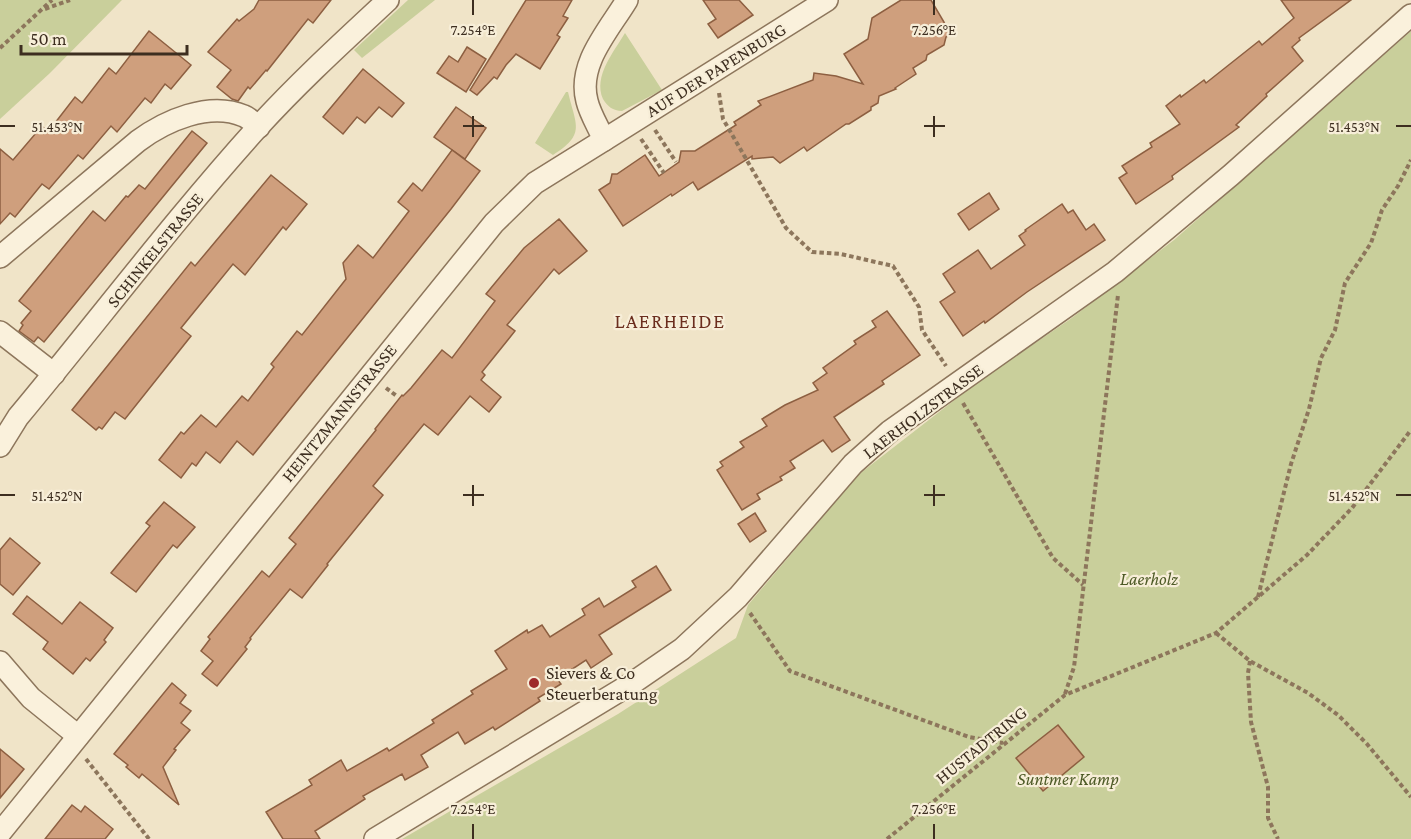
<svg xmlns="http://www.w3.org/2000/svg" width="1411" height="839" font-family="'Crimson Pro',serif">
<style>
.green{fill:#c9cf9b}
.building{fill:#cf9f7d;stroke:#8d5f41;stroke-width:1.5}
.lines{fill:none;stroke-linecap:round;stroke-linejoin:round}
.street-casing{stroke:#8d765c;stroke-width:24}
.path{stroke:#8d765c;stroke-width:4;stroke-dasharray:4.5 3;stroke-linecap:butt}
.street{stroke:#faf1dc;stroke-width:21}
.ticks{fill:none;stroke:#3d2e20;stroke-width:2}
.poi-dot{fill:#9e2a2b;stroke:#f7eed8;stroke-width:2}
.labels{text-anchor:middle;dominant-baseline:central;stroke-width:4.5;stroke-linejoin:round;paint-order:stroke}
.street-label{font-size:18px;fill:#3d2e20;stroke:#f7eed8}
.park-label{font-size:18px;font-style:italic;fill:#4d5a26;stroke:#f7eed8}
.poi-label{font-size:18px;fill:#3d2e20;stroke:#f7eed8;text-anchor:start}
.neighbourhood-label{font-size:20px;letter-spacing:1.5px;fill:#6b2e1e;stroke:#f7eed8}
.ticks-label{font-size:15px;text-anchor:middle;fill:#3d2e20;stroke:#f7eed8;stroke-width:4.5;stroke-linejoin:round;paint-order:stroke}
</style>
<rect width="100%" height="100%" fill="#f0e4c8"/>
<!-- green -->
<g class="green">
<path d="M 0,0 L 122,0 L 50,73 L 0,119 Z"/>
<path d="M 408,0 L 435,0 L 362,58 L 354,50 Z"/>
<path d="M 1411,31 L 1411,839 L 402,839 L 618,714 L 736,638 L 748,605 L 858,475 L 979,381 L 1069,320 L 1174,240 Z"/>
<path d="M 625,33 L 662,90 L 622,111 C 613,111 607,106 603,99 C 593,76 614,52 625,33 Z"/>
<path d="M 566,92 L 568,92 C 576,126 586,134 553,155 L 535,143 Z"/>
</g>
<!-- building -->
<g class="building">
<path d="M 259,0 L 331,0 L 313,23 L 308,19 L 267,71 L 266,70 L 250,89 L 248,87 L 238,101 L 232,99 L 217,87 L 231,70 L 208,52 L 237,19 L 239,21 L 254,9 Z"/>
<path d="M 526,0 L 572,0 L 563,16 L 568,18 L 557,35 L 560,37 L 540,69 L 516,54 L 506,65 L 497,79 L 494,77 L 477,95 L 470,90 Z"/>
<path d="M 703,0 L 739,0 L 753,15 L 718,38 L 708,24 L 716,19 Z"/>
<path d="M 901,0 L 931,0 L 951,34 L 946,37 L 944,45 L 927,55 L 926,60 L 913,68 L 916,74 L 895,88 L 896,89 L 879,96 L 878,103 L 871,107 L 871,110 L 849,124 L 846,124 L 807,151 L 804,147 L 780,163 L 773,157 L 752,159 L 752,156 L 698,190 L 693,182 L 672,196 L 671,194 L 623,226 L 599,190 L 610,183 L 612,174 L 617,174 L 645,155 L 659,176 L 679,162 L 681,151 L 695,151 L 736,125 L 734,122 L 761,105 L 758,101 L 813,80 L 814,73 L 836,76 L 863,84 L 844,54 L 868,39 L 872,18 Z"/>
<path d="M 1281,0 L 1351,0 L 1299,38 L 1300,40 L 1292,47 L 1303,61 L 1266,94 L 1267,96 L 1236,125 L 1239,127 L 1172,176 L 1173,179 L 1136,204 L 1119,178 L 1127,173 L 1122,166 L 1152,147 L 1150,143 L 1180,124 L 1166,106 L 1180,95 L 1181,97 L 1204,80 L 1206,83 L 1259,41 L 1262,45 L 1294,18 Z"/>
<path d="M 149,31 L 191,65 L 171,89 L 165,84 L 151,103 L 145,98 L 117,132 L 111,126 L 83,159 L 78,155 L 49,189 L 42,184 L 15,217 L 10,213 L 0,224 L 0,149 L 13,160 L 42,126 L 48,132 L 75,97 L 82,103 L 109,68 L 116,74 Z"/>
<path d="M 467,47 L 486,59 L 466,92 L 437,73 L 449,56 L 458,62 Z"/>
<path d="M 363,69 L 404,103 L 392,117 L 379,107 L 365,123 L 357,117 L 343,134 L 323,117 Z"/>
<path d="M 456,107 L 486,128 L 465,159 L 434,137 Z"/>
<path d="M 192,131 L 207,143 L 44,342 L 38,337 L 34,342 L 19,331 L 23,325 L 21,323 L 31,311 L 19,301 L 93,211 L 105,221 L 126,196 L 128,197 L 139,185 L 145,189 Z"/>
<path d="M 452,150 L 480,171 L 451,209 L 253,455 L 237,441 L 220,463 L 206,452 L 196,466 L 192,463 L 181,478 L 159,460 L 181,432 L 184,434 L 201,415 L 216,427 L 242,396 L 248,401 L 274,367 L 271,364 L 279,354 L 297,331 L 302,335 L 346,279 L 343,263 L 358,245 L 373,258 L 409,211 L 398,202 L 413,183 L 422,191 Z"/>
<path d="M 271,175 L 307,204 L 286,230 L 283,227 L 245,275 L 233,264 L 181,328 L 191,336 L 125,419 L 115,412 L 102,429 L 99,427 L 96,430 L 72,410 L 191,262 L 195,266 Z"/>
<path d="M 989,193 L 999,209 L 969,230 L 958,214 Z"/>
<path d="M 1062,204 L 1068,213 L 1073,210 L 1086,230 L 1094,224 L 1105,240 L 1027,292 L 985,323 L 984,321 L 963,336 L 940,302 L 955,292 L 943,274 L 978,250 L 991,269 L 1025,245 L 1019,236 L 1026,231 L 1025,230 Z"/>
<path d="M 559,219 L 587,251 L 559,274 L 554,269 L 507,325 L 515,331 L 482,372 L 485,375 L 481,380 L 501,397 L 489,412 L 470,396 L 438,435 L 424,424 L 373,486 L 383,495 L 327,564 L 328,565 L 302,598 L 290,589 L 250,638 L 251,639 L 245,647 L 247,649 L 217,686 L 202,674 L 213,661 L 201,651 L 210,639 L 208,637 L 262,571 L 269,577 L 296,544 L 289,538 L 376,430 L 375,429 L 402,395 L 403,396 L 411,388 L 442,350 L 452,358 L 495,301 L 486,294 L 524,248 Z"/>
<path d="M 887,311 L 920,355 L 882,381 L 884,384 L 834,417 L 850,440 L 832,452 L 823,440 L 790,461 L 795,468 L 780,477 L 782,480 L 757,494 L 760,499 L 742,510 L 717,470 L 723,466 L 720,462 L 744,447 L 740,442 L 767,426 L 762,419 L 785,405 L 818,390 L 813,383 L 827,373 L 823,368 L 856,344 L 854,341 L 876,327 L 872,321 Z"/>
<path d="M 164,502 L 195,527 L 177,548 L 173,545 L 136,592 L 111,573 L 150,526 L 146,523 Z"/>
<path d="M 755,513 L 766,531 L 750,542 L 738,524 Z"/>
<path d="M 10,538 L 40,563 L 13,595 L 0,584 L 0,550 Z"/>
<path d="M 656,566 L 671,590 L 599,635 L 612,654 L 591,668 L 586,660 L 557,679 L 561,684 L 538,698 L 540,701 L 495,730 L 493,727 L 465,744 L 458,732 L 421,755 L 428,767 L 405,780 L 402,774 L 363,796 L 365,799 L 315,831 L 320,839 L 283,839 L 266,812 L 312,785 L 309,780 L 341,760 L 347,771 L 387,748 L 389,751 L 434,723 L 432,720 L 473,694 L 471,691 L 507,669 L 495,651 L 527,630 L 528,633 L 542,625 L 550,637 L 585,615 L 582,609 L 599,598 L 604,607 L 636,587 L 632,581 Z"/>
<path d="M 27,596 L 62,624 L 80,602 L 113,628 L 104,640 L 106,642 L 90,661 L 86,658 L 73,674 L 43,649 L 48,642 L 13,614 Z"/>
<path d="M 172,683 L 186,695 L 180,703 L 191,711 L 181,723 L 190,730 L 174,749 L 176,750 L 163,767 L 179,805 L 142,774 L 139,778 L 126,767 L 128,765 L 114,754 Z"/>
<path d="M 1058,725 L 1084,757 L 1043,791 L 1016,758 Z"/>
<path d="M 0,749 L 24,769 L 0,798 Z"/>
<path d="M 72,805 L 81,812 L 85,806 L 113,829 L 105,839 L 45,839 Z"/>
</g>
<g class="lines">
<defs>
<g id="street">
<path d="M 604,140 L 827,0"/>
<path d="M 0,257 L 138,141 C 165,121 209,101 244,116 C 249,118 254,123 259,127"/>
<path d="M 0,332 L 54,374"/>
<path d="M 0,446 L 18,417 C 98,321 174,220 258,127 C 299,82 344,41 388,0"/>
<path d="M 0,662 L 31,698 L 78,736"/>
<path d="M 0,833 L 494,223 L 535,183 L 604,140 C 599,128 590,114 587,101 C 577,64 609,30 627,0"/>
<path d="M 375,839 L 634,682 L 682,649 L 738,597 L 853,464 L 890,431 L 1115,272 L 1231,175 L 1411,15"/>
</g>
</defs>
<!-- street casing -->
<use href="#street" class="street-casing"/>
<!-- path -->
<g class="path">
<path d="M 45,9 L 70,0"/>
<path d="M 0,48 L 52,0"/>
<path d="M 719,93 L 723,119 L 786,228 L 812,252 L 841,254 L 893,266 L 919,307 L 922,330 L 946,366"/>
<path d="M 655,130 L 676,162"/>
<path d="M 641,139 L 664,173"/>
<path d="M 386,388 L 398,397"/>
<path d="M 963,403 L 1053,558 L 1083,585"/>
<path d="M 1258,597 L 1291,464 L 1309,409 L 1321,358 L 1335,330 L 1345,283 L 1371,243 L 1382,210 L 1398,186 L 1411,160"/>
<path d="M 750,613 L 790,671 L 969,737 L 1003,743"/>
<path d="M 1216,633 L 1250,661 L 1308,693 L 1338,715 L 1367,744 L 1411,797"/>
<path d="M 1250,661 L 1248,673 L 1251,722 L 1268,787 L 1268,818 L 1278,839"/>
<path d="M 1065,694 L 1074,667 L 1118,295"/>
<path d="M 86,759 L 149,839"/>
<path d="M 887,839 L 1065,695 L 1216,633 L 1307,555 L 1352,508 L 1411,430"/>
</g>
<!-- street -->
<use href="#street" class="street"/>
</g>
<!-- ticks -->
<path class="ticks" d="M 473,0 L 473,15M 934,0 L 934,15M 473,116 L 473,137M 934,116 L 934,137M 0,126 L 15,126M 463,126 L 484,126M 924,126 L 945,126M 1396,126 L 1411,126M 473,485 L 473,506M 934,485 L 934,506M 0,495 L 15,495M 463,495 L 484,495M 924,495 L 945,495M 1396,495 L 1411,495M 473,824 L 473,839M 934,824 L 934,839"/>
<!-- markers -->
<circle class="poi-dot" cx="534" cy="683" r="6"/>
<g class="labels">
<!-- street labels -->
<g class="street-label">
<text transform="translate(716 70) rotate(-32)">AUF DER PAPENBURG</text>
<text transform="translate(155 250) rotate(-51)">SCHINKELSTRASSE</text>
<text transform="translate(923 411) rotate(-37)">LAERHOLZSTRASSE</text>
<text transform="translate(339 413) rotate(-51)">HEINTZMANNSTRASSE</text>
<text transform="translate(981 745) rotate(-39)">HUSTADTRING</text>
</g>
<!-- park labels -->
<g class="park-label">
<text x="1149" y="579">Laerholz</text>
<text x="1068" y="779">Suntmer Kamp</text>
</g>
<!-- poi labels -->
<g class="poi-label">
<text x="546" y="673">Sievers &amp; Co<tspan x="546" dy="21">Steuerberatung</tspan></text>
</g>
<!-- neighbourhood labels -->
<g class="neighbourhood-label">
<text x="670" y="321">LAERHEIDE</text>
</g>
</g>
<g class="ticks-label">
<text x="473" y="35">7.254°E</text>
<text x="934" y="35">7.256°E</text>
<text x="57" y="132">51.453°N</text>
<text x="1354" y="132">51.453°N</text>
<text x="57" y="501">51.452°N</text>
<text x="1354" y="501">51.452°N</text>
<text x="473" y="814">7.254°E</text>
<text x="934" y="814">7.256°E</text>
</g>
<!-- scale -->
<path d="M21 45v9h166v-9" fill="none" stroke="#3d2e20" stroke-width="3"/>
<text x="30" y="45" font-size="18" fill="#3d2e20" stroke="#f7eed8" stroke-width="4.5" paint-order="stroke">50 m</text>
</svg>
